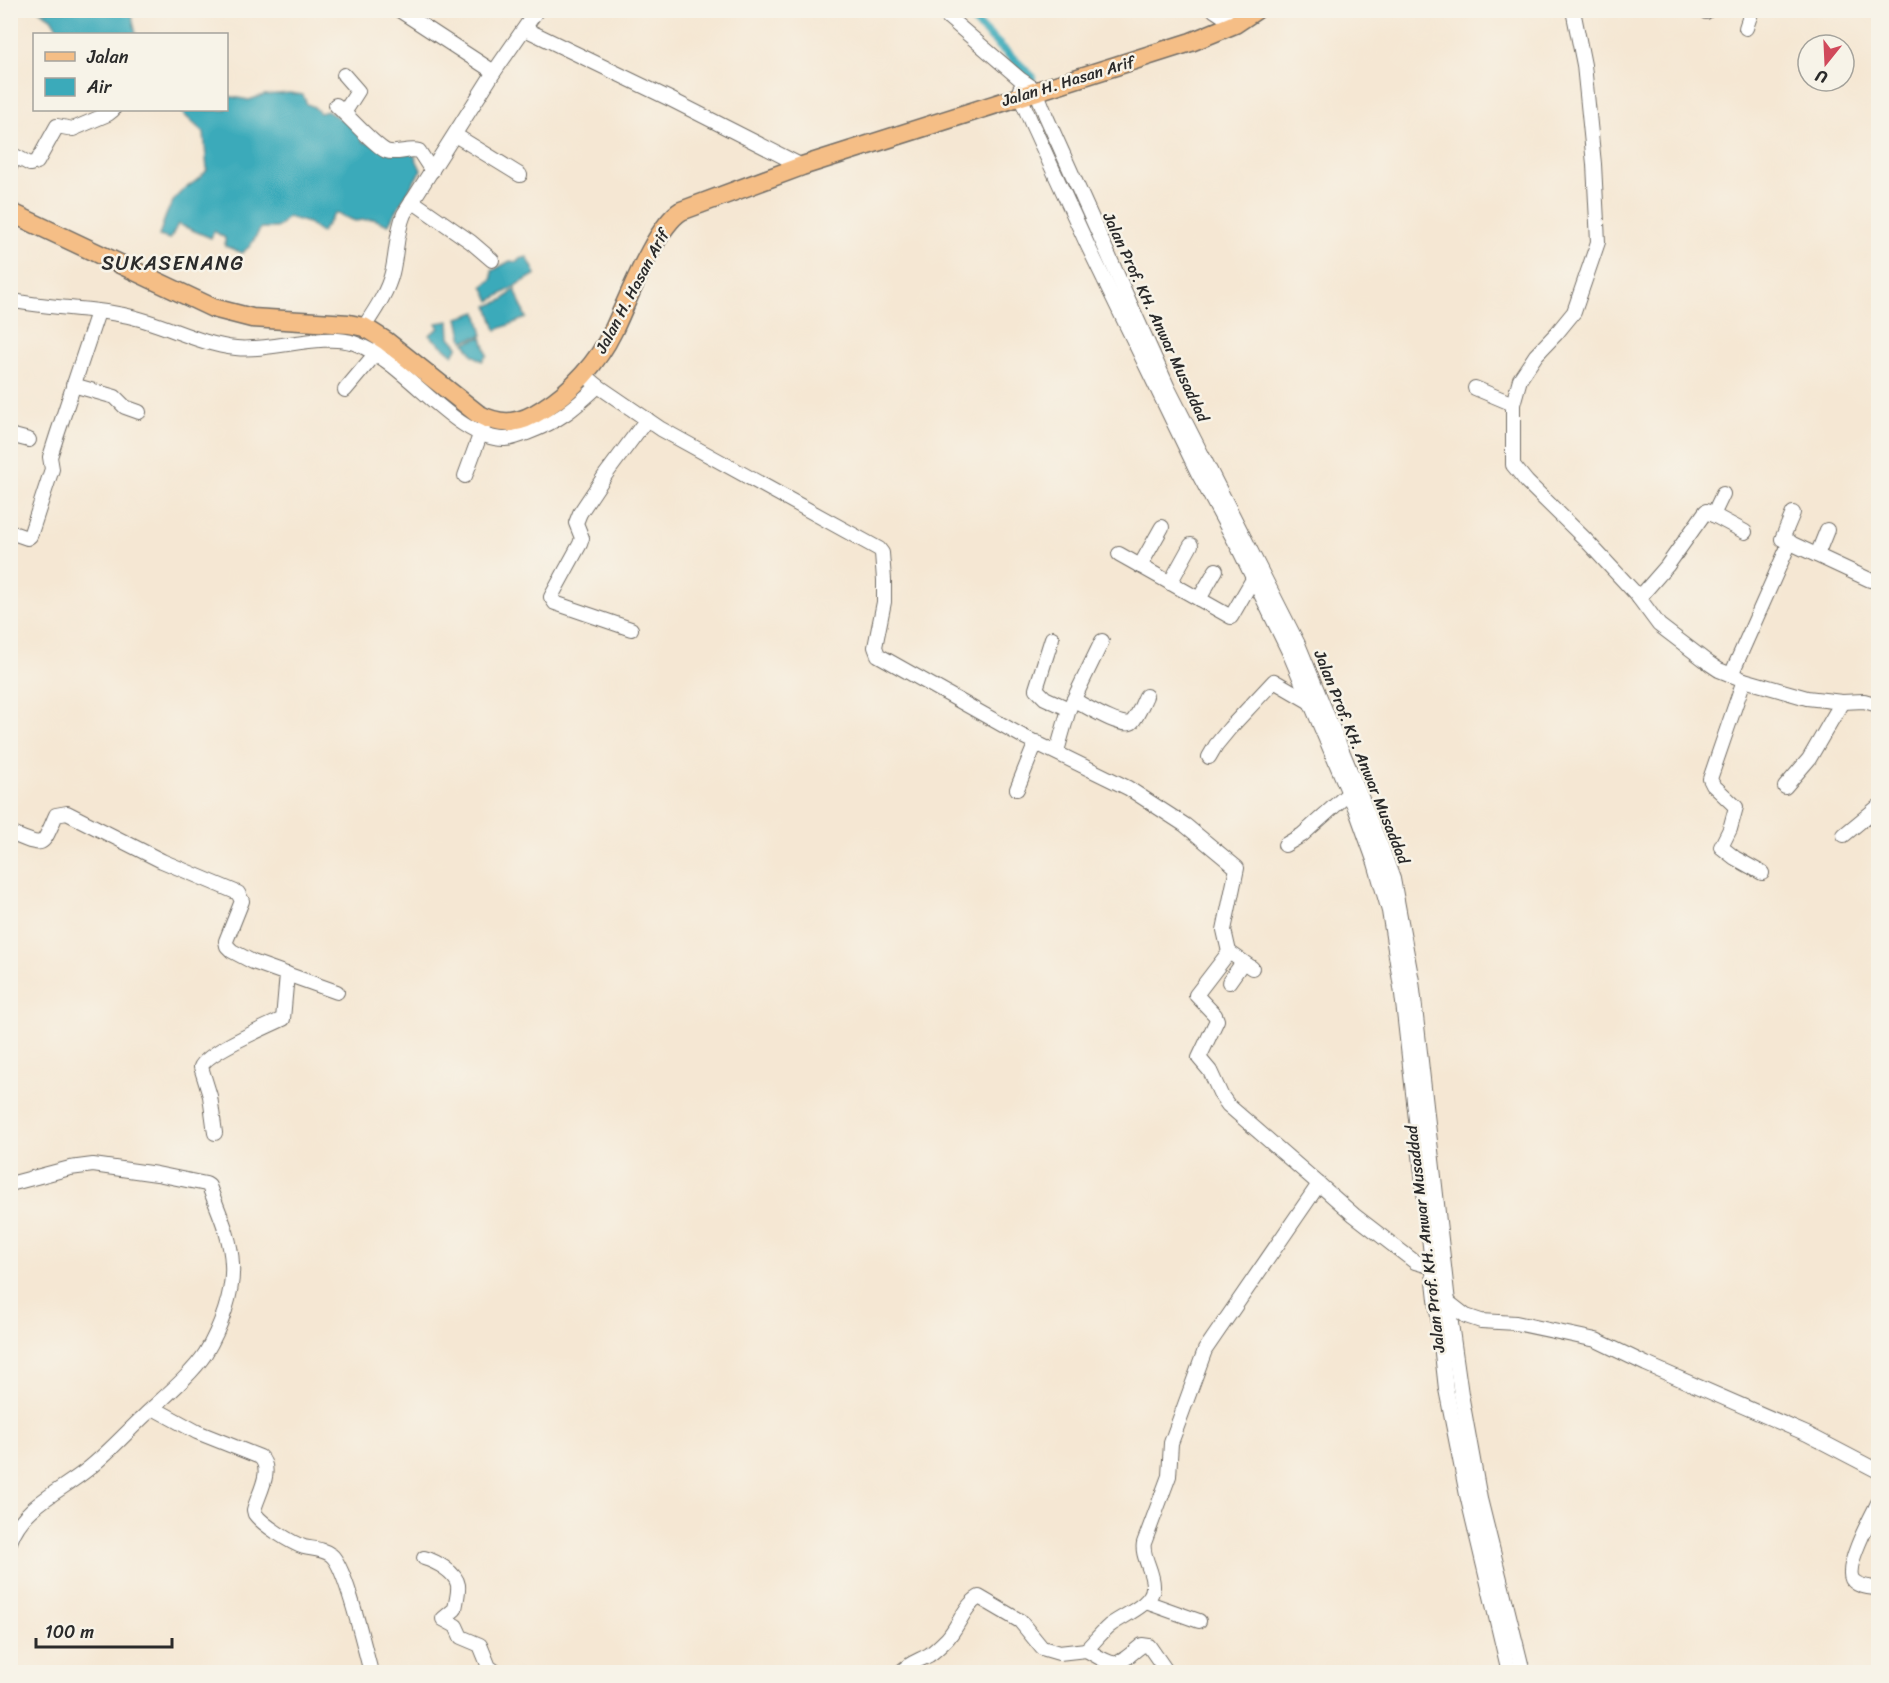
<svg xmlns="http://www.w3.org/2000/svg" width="1889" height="1683" font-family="Sriracha,sans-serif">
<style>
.water{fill:#3baaba;stroke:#336a72;stroke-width:1.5}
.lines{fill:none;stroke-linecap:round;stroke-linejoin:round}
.canal{stroke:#3baaba;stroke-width:9}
.minor-casing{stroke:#726d66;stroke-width:16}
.major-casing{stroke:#726d66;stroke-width:21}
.minor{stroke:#fff;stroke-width:14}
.major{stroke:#f5be86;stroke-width:18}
.labels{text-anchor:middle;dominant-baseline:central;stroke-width:5;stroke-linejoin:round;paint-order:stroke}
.street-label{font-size:16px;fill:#2b2b2b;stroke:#f7f3e8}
.quarter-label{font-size:20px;letter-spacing:1.5px;fill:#2b2b2b;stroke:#f7f3e8}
</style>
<rect width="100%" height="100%" fill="#f7f3e8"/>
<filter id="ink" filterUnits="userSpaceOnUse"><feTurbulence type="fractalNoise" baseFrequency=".0167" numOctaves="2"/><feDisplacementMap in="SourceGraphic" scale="12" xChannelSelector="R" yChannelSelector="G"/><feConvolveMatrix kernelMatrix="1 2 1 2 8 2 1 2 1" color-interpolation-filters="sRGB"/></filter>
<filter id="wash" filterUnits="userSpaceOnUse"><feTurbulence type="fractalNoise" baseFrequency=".008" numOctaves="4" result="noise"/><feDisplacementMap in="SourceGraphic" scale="24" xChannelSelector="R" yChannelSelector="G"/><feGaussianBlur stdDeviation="1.35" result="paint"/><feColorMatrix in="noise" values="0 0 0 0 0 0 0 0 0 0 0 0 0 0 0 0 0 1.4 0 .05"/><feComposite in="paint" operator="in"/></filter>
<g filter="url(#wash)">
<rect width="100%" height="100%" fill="#f5e7d3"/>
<!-- water -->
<g class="water">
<path d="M 40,11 L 131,11 L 136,34 L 61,34 L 51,18 Z"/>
<path d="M 290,93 L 303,95 L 307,104 L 314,107 L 320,113 L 327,111 L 348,123 L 364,142 L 413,152 L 421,170 L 388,225 L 374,219 L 355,221 L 335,213 L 321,233 L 308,223 L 288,217 L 277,228 L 261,228 L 250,246 L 242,253 L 225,246 L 225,238 L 214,231 L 211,238 L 178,224 L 170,239 L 159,236 C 164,220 169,203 181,192 C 191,183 199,181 207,170 L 204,133 L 179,110 L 226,110 L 227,96 L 249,100 L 264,95 Z"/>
<path d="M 527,257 L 536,274 L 490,301 L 483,286 L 492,279 L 492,271 L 510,261 L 517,262 L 519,259 Z"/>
<path d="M 515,289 L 526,318 L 496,330 L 488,306 L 503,300 Z"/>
<path d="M 477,312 L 483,335 L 463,341 L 458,318 Z"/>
<path d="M 449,321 L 450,337 L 458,346 L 453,355 L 429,335 L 439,328 L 436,323 Z"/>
<path d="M 482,337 L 487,355 L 482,361 L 473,355 L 465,343 Z"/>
</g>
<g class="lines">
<!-- canal -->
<path class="canal" d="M 963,10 L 1032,77"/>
</g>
</g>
<g filter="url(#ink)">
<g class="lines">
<defs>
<g id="minor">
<path d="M 399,10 L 494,72"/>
<path d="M 940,10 L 1020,79 L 1036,90 L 1046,116 L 1168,388 L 1298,644 L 1382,848 L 1393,879 L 1412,981 L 1448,1302 L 1461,1394 L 1480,1499 L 1523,1672"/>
<path d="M 1214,10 L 1235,24"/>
<path d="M 1573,10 L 1584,65 L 1594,164 L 1598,242 L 1574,312 L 1556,334 L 1536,355 L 1520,379 L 1513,404 L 1513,465 L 1527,482 L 1584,538 L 1636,594 L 1659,625 L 1710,664 L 1719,670 L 1744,680 L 1807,698 L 1842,702 L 1864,701 L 1878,705"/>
<path d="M 1706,12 L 1706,10"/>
<path d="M 1746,28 L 1752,10"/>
<path d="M 525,29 L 670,99 L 802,166"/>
<path d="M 344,75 L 358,91 L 344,113"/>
<path d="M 1020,89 L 1020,96 L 1031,122 L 1087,244 L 1198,473 L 1239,549 L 1289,652 L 1356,810 L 1375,863 L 1389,911 L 1402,994 L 1446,1389 L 1467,1495 L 1509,1672"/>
<path d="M 336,105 C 347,115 375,146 386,151 C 397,155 408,148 419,151 L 432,171"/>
<path d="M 455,135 L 520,175"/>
<path d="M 10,167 L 15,156 L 30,164 L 37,162 L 57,126 L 73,129 L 108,114 L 113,110"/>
<path d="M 412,201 L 471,242 L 492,260"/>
<path d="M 10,300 C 49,309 89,307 128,316 C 165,324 198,344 236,348 C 269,352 324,332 354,343 C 406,361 455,440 505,439 C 513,439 520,435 527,433 C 561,420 572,410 598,386"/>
<path d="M 364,327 C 375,310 387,293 392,273 C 397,253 396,233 404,214 L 494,72 L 537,10"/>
<path d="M 584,374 L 598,386 L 661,429 L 879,549 L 882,553 L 884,580 L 884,602 L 875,647 L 878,655 L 1022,736 L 1128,788 L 1185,825 L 1237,868 L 1224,930 L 1229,952 L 1196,995 L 1215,1015 L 1217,1020 L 1199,1058 L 1210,1071 L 1221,1095 L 1228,1105 L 1319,1184 L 1205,1350 L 1171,1443 L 1169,1476 L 1144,1543 C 1141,1556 1154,1572 1153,1587 C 1153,1605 1121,1616 1109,1626 C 1101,1633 1094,1642 1086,1650 C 1118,1668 1113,1669 1142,1645 L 1149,1646 L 1167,1672"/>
<path d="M 73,385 L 115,397 L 125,407 L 139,412"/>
<path d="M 1475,388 L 1513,404"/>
<path d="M 345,390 L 382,346"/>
<path d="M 10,435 L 29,440"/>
<path d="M 465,476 L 483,427"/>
<path d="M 1793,513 L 1782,539 L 1870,580"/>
<path d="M 1713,515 L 1723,494"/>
<path d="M 10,532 L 27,538 L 30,536 L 52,469 L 50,457 L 57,435 L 98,312"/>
<path d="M 1119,554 L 1231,617 L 1253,579"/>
<path d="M 1817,555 L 1827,530"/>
<path d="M 1140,566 L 1162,527"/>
<path d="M 1170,583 L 1191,545"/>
<path d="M 1639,598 L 1667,566 L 1706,511 L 1745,532"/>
<path d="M 1199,599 L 1216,570"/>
<path d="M 631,629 L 555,603 L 551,597 L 580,544 L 582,538 L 576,523 L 580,513 L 606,474 L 647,419"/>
<path d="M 1052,638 L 1036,689 L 1045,698 L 1069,709 L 1057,751"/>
<path d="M 1731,675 L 1790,542"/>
<path d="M 1744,680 L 1710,779 L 1713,785 L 1736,807 L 1730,829 L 1721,847 L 1735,858 L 1762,873"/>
<path d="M 1074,700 C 1084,705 1124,730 1132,722 C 1138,716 1142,704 1146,696"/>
<path d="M 1070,707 L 1102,641"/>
<path d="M 1209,757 L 1216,745 L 1230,728 L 1274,681 L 1310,702"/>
<path d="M 1785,787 L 1809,759 L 1842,702"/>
<path d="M 1017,789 L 1036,742"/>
<path d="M 10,833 C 45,847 41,849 56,815 L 67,813 L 162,861 L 238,893 L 242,901 L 226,941 L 227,946 L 232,951 L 253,962 L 337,992"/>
<path d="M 1844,835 L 1878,807"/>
<path d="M 1285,845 L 1302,835 L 1349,793"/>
<path d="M 1229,952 L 1252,968"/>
<path d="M 1229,982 L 1243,962"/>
<path d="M 215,1133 L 210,1096 L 201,1067 C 206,1053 268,1026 283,1019 L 287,974"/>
<path d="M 10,1184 L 70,1168 L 93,1165 L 157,1174 L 206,1184 L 209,1186 C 218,1211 231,1236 232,1264 C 234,1293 220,1329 205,1354 C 191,1375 163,1398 144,1416 C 126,1433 108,1453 88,1469 C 61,1491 22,1506 10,1542"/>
<path d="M 1319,1184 L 1354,1215 L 1415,1262 L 1433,1267"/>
<path d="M 1444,1302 L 1448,1302 L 1466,1316 L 1481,1321 L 1516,1323 L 1596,1340 L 1646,1364 L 1807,1434 L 1878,1471"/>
<path d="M 153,1408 L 197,1432 L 260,1457 C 274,1470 258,1494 254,1510 L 255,1514 C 263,1525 291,1543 304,1547 C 313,1549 324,1549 331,1555 C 346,1566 365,1651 371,1672"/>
<path d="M 1878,1503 C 1871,1517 1845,1565 1852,1579 C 1857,1587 1871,1587 1878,1589"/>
<path d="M 424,1558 C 435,1561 456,1572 458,1585 C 459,1592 456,1602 455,1609 L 443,1619 L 456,1626 L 461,1637 L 480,1645 L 489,1667 L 496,1672"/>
<path d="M 1146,1602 L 1199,1621"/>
<path d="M 513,1672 L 517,1672"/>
<path d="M 901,1672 C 909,1663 918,1661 929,1655 C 935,1651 942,1644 947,1639 C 959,1626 964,1606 979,1597 L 1020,1621 L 1042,1648 L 1059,1653 L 1086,1650"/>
</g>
<path id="major" d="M 10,212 L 213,308 L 252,318 L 349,324 L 364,327 L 386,341 L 478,414 C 503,427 520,424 543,409 C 572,391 598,362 613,331 C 627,302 655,227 681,211 L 802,166 L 1191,42 L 1235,24 L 1256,10"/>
</defs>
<!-- minor casing -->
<use href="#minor" class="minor-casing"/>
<!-- major casing -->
<use href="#major" class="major-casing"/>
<!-- minor -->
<use href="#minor" class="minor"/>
<!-- major -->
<use href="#major" class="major"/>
</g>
</g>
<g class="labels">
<!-- street labels -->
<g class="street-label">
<text transform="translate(1068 81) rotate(-17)">Jalan H. Hasan Arif</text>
<text transform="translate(632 291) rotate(-62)">Jalan H. Hasan Arif</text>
<text transform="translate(1156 317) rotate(65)">Jalan Prof. KH. Anwar Musaddad</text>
<text transform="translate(1362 757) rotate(68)">Jalan Prof. KH. Anwar Musaddad</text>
<text transform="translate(1425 1239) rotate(-97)">Jalan Prof. KH. Anwar Musaddad</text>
</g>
<!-- quarter labels -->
<g class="quarter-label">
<text x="173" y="263">SUKASENANG</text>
</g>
</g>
<!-- margin -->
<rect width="1889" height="1683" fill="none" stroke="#f7f3e8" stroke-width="36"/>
<!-- legend -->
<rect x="33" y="33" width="195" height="78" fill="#f7f3e8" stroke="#a5a39c" stroke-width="1.5"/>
<rect x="45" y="52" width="30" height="9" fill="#f5be86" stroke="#a5a39c" stroke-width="1.5"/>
<text x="87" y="63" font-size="18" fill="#2b2b2b">Jalan</text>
<rect x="45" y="78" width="30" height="18" fill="#3baaba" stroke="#a5a39c" stroke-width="1.5"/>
<text x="87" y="93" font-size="18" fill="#2b2b2b">Air</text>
<!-- north arrow -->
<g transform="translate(1826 63) rotate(198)"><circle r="28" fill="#f7f3e8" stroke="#a5a39c" stroke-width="1.5"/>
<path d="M0-4.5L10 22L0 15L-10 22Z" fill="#d1495b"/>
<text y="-9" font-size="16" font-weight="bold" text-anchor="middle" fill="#2b2b2b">U</text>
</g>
<!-- scale -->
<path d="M36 1638v9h136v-9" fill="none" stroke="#2b2b2b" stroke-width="3"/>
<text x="45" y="1638" font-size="18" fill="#2b2b2b" stroke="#f7f3e8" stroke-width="4.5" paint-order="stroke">100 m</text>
</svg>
